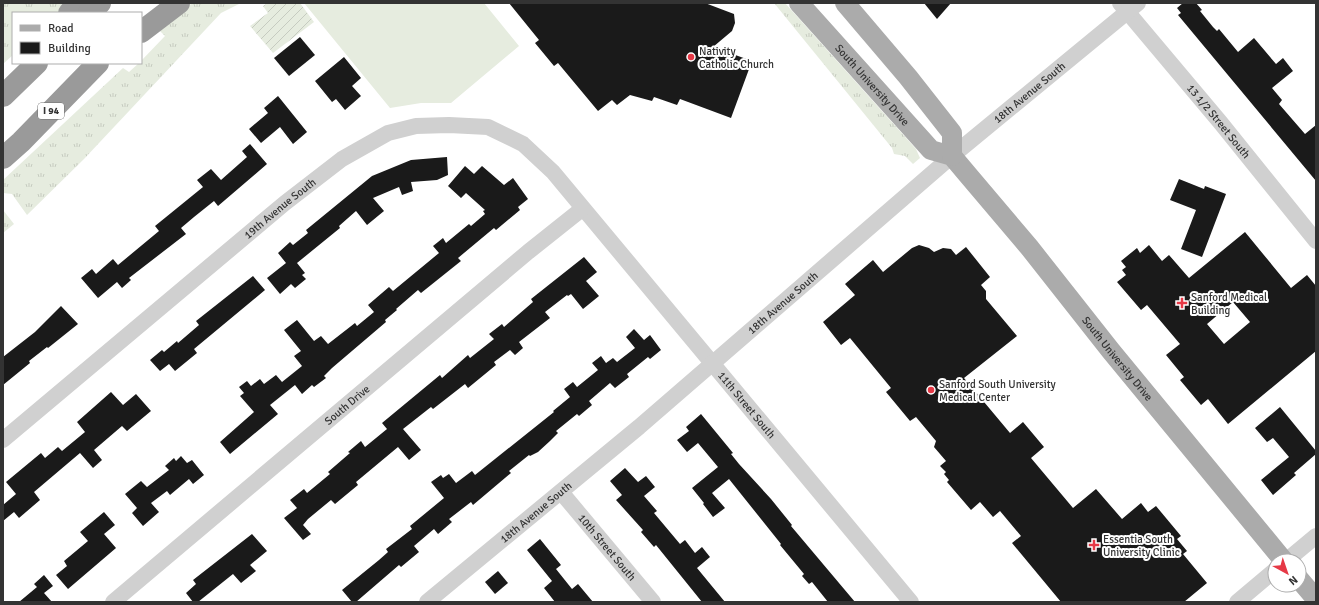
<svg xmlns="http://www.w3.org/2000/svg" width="1319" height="605" font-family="Signika,sans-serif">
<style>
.grass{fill:url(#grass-tufts)}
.garden{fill:url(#garden-furrows)}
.pitch{fill:#e6ecdf}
.building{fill:#1a1a1a;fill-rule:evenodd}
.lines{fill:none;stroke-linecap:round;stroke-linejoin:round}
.minor{stroke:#d0d0d0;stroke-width:16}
.major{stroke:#ababab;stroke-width:20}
.highway{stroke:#9a9a9a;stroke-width:22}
.poi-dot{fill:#e63946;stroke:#fff;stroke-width:1.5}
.labels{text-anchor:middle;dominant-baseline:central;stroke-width:4;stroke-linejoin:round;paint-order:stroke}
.shield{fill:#fff;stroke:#707070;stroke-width:1}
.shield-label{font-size:10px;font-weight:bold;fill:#333}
.poi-label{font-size:11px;fill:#333;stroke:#fff;text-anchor:start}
.street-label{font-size:11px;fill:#333;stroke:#fff}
</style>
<defs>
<pattern id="grass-tufts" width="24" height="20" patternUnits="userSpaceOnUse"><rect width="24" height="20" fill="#e6ecdf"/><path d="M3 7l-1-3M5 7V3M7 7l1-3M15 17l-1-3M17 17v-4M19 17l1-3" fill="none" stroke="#c6cbc0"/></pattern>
<pattern id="garden-furrows" width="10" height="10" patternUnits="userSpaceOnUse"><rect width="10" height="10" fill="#e6ecdf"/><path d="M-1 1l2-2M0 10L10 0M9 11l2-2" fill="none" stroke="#c6cbc0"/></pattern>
</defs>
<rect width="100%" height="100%" fill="#fff"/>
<!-- grass -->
<g class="grass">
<path d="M 3,3 L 67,3 L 58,13 L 13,13 L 13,55 L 3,64 Z"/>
<path d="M 192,3 L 241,3 L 221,13 L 84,159 L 27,215 L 12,194 L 3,193 L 3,180 L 123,68 L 129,72 L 139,63 L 141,63 L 141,61 L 165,36 L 160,31 Z"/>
<path d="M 774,3 L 785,3 L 916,149 L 920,158 L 913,164 L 905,156 L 894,154 L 892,148 Z"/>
<path d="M 3,210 L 14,224 L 3,233 Z"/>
</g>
<!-- garden -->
<path class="garden" d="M 268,3 L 300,3 L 314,22 L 273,53 L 250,26 L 268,13 L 263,6 Z"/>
<!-- pitch -->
<path class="pitch" d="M 304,3 L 484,3 L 519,46 L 451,103 L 421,103 L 390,108 Z"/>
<!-- building -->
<g class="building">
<path d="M 509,3 L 705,3 L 734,14 L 735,23 L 732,31 L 713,47 L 752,61 L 731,118 L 680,99 L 677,105 L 654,97 L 652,101 L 630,95 L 617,105 L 612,100 L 598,111 L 558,63 L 554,66 L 535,43 L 539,40 Z"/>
<path d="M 924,3 L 951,3 L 937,19 Z"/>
<path d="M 1183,3 L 1196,3 L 1202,10 L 1200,11 L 1213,27 L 1217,31 L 1219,29 L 1238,52 L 1254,38 L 1276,64 L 1283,58 L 1293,71 L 1272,88 L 1282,100 L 1279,104 L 1305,134 L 1316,125 L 1316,181 L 1178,15 L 1181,13 L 1177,8 Z"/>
<path d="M 300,37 L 315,55 L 289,76 L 274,58 Z"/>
<path d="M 344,57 L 361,78 L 352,86 L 361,96 L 345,110 L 336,99 L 332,102 L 315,81 Z"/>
<path d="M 278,96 L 307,132 L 293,144 L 280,127 L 261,143 L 249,129 L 268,113 L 264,108 Z"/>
<path d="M 250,144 L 267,164 L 218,206 L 214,201 L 194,217 L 181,228 L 186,234 L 129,278 L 131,280 L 122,288 L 117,282 L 98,298 L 81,278 L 92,269 L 96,274 L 113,259 L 118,265 L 159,231 L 155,226 L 203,187 L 197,180 L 211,169 L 221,180 L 247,157 L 242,151 Z"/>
<path d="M 447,157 L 448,175 L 437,180 L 411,182 L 413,191 L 402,195 L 399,187 L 373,198 L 384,211 L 367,225 L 356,211 L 339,226 L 340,228 L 297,263 L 305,273 L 302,275 L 306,279 L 295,288 L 291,284 L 280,294 L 267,278 L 286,263 L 278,253 L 290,242 L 293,245 L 308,233 L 306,230 L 372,176 L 411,160 Z"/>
<path d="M 465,166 L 474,174 L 482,166 L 504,185 L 513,178 L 528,199 L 518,207 L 520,210 L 496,230 L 494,228 L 458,258 L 461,261 L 421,293 L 418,290 L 396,309 L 397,310 L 385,320 L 386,322 L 332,368 L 324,376 L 326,378 L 314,387 L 312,385 L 302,394 L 295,385 L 270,405 L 278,414 L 230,454 L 220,442 L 254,412 L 240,396 L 244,393 L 239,387 L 247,381 L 251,386 L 260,379 L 264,384 L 276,375 L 282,382 L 302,366 L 294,356 L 301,351 L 284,330 L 297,320 L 314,341 L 321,336 L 328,344 L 355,323 L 357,326 L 374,312 L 368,305 L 389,287 L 393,291 L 439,253 L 433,246 L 443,238 L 446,243 L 469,224 L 471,226 L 485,214 L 483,211 L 485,210 L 466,193 L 461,198 L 448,186 Z"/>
<path d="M 1179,179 L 1204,189 L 1205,186 L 1226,194 L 1202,257 L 1181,249 L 1196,210 L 1170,200 Z"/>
<path d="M 1245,232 L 1291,288 L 1307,275 L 1316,286 L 1316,351 L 1228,424 L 1208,399 L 1201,405 L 1180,380 L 1184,377 L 1166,355 L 1180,344 L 1147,305 L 1141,310 L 1117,282 L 1126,275 L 1122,270 L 1126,267 L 1121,261 L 1137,248 L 1140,253 L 1149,245 L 1162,261 L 1169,255 L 1189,278 ZM 1233,302 L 1250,322 L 1224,344 L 1207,324 Z"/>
<path d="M 919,245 L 929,248 L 934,252 L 943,248 L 951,249 L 956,255 L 966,247 L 990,277 L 981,285 L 986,291 L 986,299 L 1017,336 L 964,378 L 1010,433 L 1023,422 L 1044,447 L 1031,458 L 1073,508 L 1096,489 L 1122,519 L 1141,503 L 1148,512 L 1156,506 L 1181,536 L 1177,539 L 1187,551 L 1183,554 L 1207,583 L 1184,602 L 1061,602 L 1012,543 L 1021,536 L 1000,511 L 993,517 L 980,502 L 971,510 L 947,482 L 949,480 L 944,474 L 946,472 L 940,466 L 946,461 L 934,447 L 936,441 L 916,417 L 910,421 L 886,392 L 891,388 L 850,338 L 841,345 L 823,322 L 855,295 L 845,284 L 873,260 L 883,272 L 912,248 Z"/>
<path d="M 584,257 L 597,272 L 586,281 L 599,296 L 583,309 L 571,294 L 568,296 L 567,295 L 545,312 L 550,318 L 519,342 L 523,348 L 515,355 L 510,350 L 494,362 L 496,365 L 468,388 L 465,384 L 433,409 L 431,407 L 403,429 L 421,450 L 409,460 L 398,447 L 356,482 L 358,485 L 335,504 L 331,500 L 308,519 L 303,525 L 311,534 L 303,540 L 284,518 L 297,508 L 290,500 L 304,489 L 307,493 L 330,474 L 328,472 L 350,453 L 348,452 L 361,441 L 365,447 L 387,429 L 382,423 L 440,375 L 442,378 L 468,355 L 470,358 L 494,339 L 489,334 L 502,324 L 504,327 L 533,302 L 531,299 Z"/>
<path d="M 253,276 L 265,290 L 194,349 L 197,353 L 175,371 L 169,364 L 160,371 L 150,360 L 162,350 L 164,352 L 177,341 L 178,343 L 199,325 L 196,321 Z"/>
<path d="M 61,306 L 78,324 L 48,348 L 47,347 L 29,361 L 30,363 L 3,385 L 3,357 L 35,332 Z"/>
<path d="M 634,329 L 644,340 L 650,335 L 661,350 L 650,359 L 648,357 L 627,374 L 629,377 L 615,388 L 610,383 L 589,401 L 592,405 L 579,416 L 577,414 L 556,431 L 558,433 L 550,441 L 538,452 L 530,456 L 529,455 L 509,471 L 511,473 L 473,505 L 471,502 L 449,519 L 452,522 L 438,534 L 434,529 L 414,546 L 419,552 L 401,567 L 399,565 L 356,602 L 352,602 L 342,590 L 379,560 L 388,552 L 386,549 L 412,529 L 410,526 L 444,498 L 431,482 L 441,475 L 443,478 L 449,474 L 456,483 L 472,471 L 475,475 L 554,412 L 553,411 L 570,397 L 564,389 L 573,382 L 577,387 L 598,370 L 592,363 L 601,356 L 606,363 L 613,358 L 617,362 L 635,348 L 626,337 Z"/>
<path d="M 111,392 L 123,405 L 136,394 L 151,411 L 127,431 L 122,426 L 94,450 L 102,460 L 93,468 L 80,453 L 34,492 L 40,500 L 19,518 L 14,512 L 3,521 L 3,505 L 16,494 L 6,482 L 41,453 L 45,458 L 58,447 L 62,451 L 85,432 L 77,422 Z"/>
<path d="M 1280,407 L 1316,451 L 1316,454 L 1294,473 L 1296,475 L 1273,495 L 1261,480 L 1289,457 L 1273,438 L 1267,442 L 1255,428 Z"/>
<path d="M 701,414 L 733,453 L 731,454 L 739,464 L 771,499 L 792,525 L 791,526 L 855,602 L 828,602 L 812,582 L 809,584 L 802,576 L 804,574 L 780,545 L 781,544 L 729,479 L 712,493 L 725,508 L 713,517 L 703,504 L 704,503 L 692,488 L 718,467 L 698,443 L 687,452 L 677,440 L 689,431 L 686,427 Z"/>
<path d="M 181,456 L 187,463 L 192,460 L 204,475 L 193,484 L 189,479 L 170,495 L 167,491 L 151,503 L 159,512 L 143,526 L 132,513 L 137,508 L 125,494 L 141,481 L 147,487 L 169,470 L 165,466 L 174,458 L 176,461 Z"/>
<path d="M 625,468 L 638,482 L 646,476 L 655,487 L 644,496 L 657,511 L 654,513 L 680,544 L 685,540 L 695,553 L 702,547 L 710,557 L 697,568 L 725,602 L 702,602 L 656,545 L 654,547 L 641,532 L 643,530 L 616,500 L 622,495 L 610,481 Z"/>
<path d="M 104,512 L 115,525 L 104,534 L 116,548 L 68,589 L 56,575 L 67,566 L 64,561 L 88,541 L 80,532 Z"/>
<path d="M 252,534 L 267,551 L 250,565 L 256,571 L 241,583 L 233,574 L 198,602 L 193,602 L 186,593 L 196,584 L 193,580 Z"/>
<path d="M 540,539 L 561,565 L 556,569 L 572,589 L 578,584 L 593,602 L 555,602 L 544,588 L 552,581 L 527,550 Z"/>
<path d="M 498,571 L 508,583 L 495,594 L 485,582 Z"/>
<path d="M 44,575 L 53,586 L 44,593 L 52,602 L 19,602 L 37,587 L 34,584 Z"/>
</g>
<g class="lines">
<!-- minor -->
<g class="minor">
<path id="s1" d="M 1120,3 L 1220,122 L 1316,241"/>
<path id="s2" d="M 3,440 L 285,203 L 342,159 L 388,133 L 416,126 L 449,125 L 488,127 L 523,144 L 553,172 L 911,602"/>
<path id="s3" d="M 561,492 L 653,602"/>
<path d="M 1286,561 L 1316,536"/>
<path id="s4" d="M 113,602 L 528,252 L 582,209"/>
<path id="s5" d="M 427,602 L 639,427 L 952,156 L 1138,3"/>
<path d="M 1237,602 L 1275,570"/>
</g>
<!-- major -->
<g class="major">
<path id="s6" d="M 799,3 L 931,150 L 952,156 L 968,175 L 1029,247 L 1111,351 L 1284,561"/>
<path d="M 845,3 L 908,77 L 952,133 L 952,156"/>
<path d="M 1299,579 L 1316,599"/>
</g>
<!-- highway -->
<g class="highway">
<path d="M 69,13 L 78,3"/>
<path d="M 89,13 L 100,3"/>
<path d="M 141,32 L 179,3"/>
<path d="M 3,96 L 37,63"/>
<path d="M 3,158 L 21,142 L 98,63"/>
</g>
</g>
<!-- markers -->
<g class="poi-dot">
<circle cx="691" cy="57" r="4"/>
<path d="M1180 297h4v4h4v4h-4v4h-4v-4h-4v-4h4z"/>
<circle cx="931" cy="390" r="4"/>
<path d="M1092 539h4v4h4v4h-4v4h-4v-4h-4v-4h4z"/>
</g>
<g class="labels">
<!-- shield labels -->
<rect class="shield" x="38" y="103" width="26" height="16" rx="3"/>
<g class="shield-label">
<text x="51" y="111">I 94</text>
</g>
<!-- poi labels -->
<g class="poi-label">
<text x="699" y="51">Nativity<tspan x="699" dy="13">Catholic Church</tspan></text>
<text x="1191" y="297">Sanford Medical<tspan x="1191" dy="13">Building</tspan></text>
<text x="939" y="384">Sanford South University<tspan x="939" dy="13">Medical Center</tspan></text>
<text x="1103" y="539">Essentia South<tspan x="1103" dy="13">University Clinic</tspan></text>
</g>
<!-- street labels -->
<g class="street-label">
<text stroke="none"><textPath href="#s6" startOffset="110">South University Drive</textPath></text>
<text stroke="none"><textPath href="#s5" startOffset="789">18th Avenue South</textPath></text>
<text stroke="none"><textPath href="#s1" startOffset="154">13 1/2 Street South</textPath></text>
<text stroke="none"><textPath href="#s2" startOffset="361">19th Avenue South</textPath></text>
<text stroke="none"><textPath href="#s5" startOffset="465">18th Avenue South</textPath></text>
<text stroke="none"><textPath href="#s6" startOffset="481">South University Drive</textPath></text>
<text stroke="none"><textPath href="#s4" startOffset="306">South Drive</textPath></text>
<text stroke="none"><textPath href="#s2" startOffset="977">11th Street South</textPath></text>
<text stroke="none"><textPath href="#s5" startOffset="141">18th Avenue South</textPath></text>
<text stroke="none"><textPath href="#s3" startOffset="72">10th Street South</textPath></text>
</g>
</g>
<!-- border -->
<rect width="1319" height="605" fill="none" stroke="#333333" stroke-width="8"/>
<!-- legend -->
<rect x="12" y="12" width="130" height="52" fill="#ffffff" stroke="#adadad"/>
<rect x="20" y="25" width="20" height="6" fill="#ababab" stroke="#adadad"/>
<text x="48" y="32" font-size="12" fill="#333333">Road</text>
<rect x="20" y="42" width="20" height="12" fill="#1a1a1a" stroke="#adadad"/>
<text x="48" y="52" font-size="12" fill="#333333">Building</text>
<!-- north arrow -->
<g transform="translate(1287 573) rotate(140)"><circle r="19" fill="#ffffff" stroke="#adadad"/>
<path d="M0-3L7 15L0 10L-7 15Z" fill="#e63946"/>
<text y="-6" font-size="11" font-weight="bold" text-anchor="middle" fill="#333333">N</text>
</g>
</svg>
